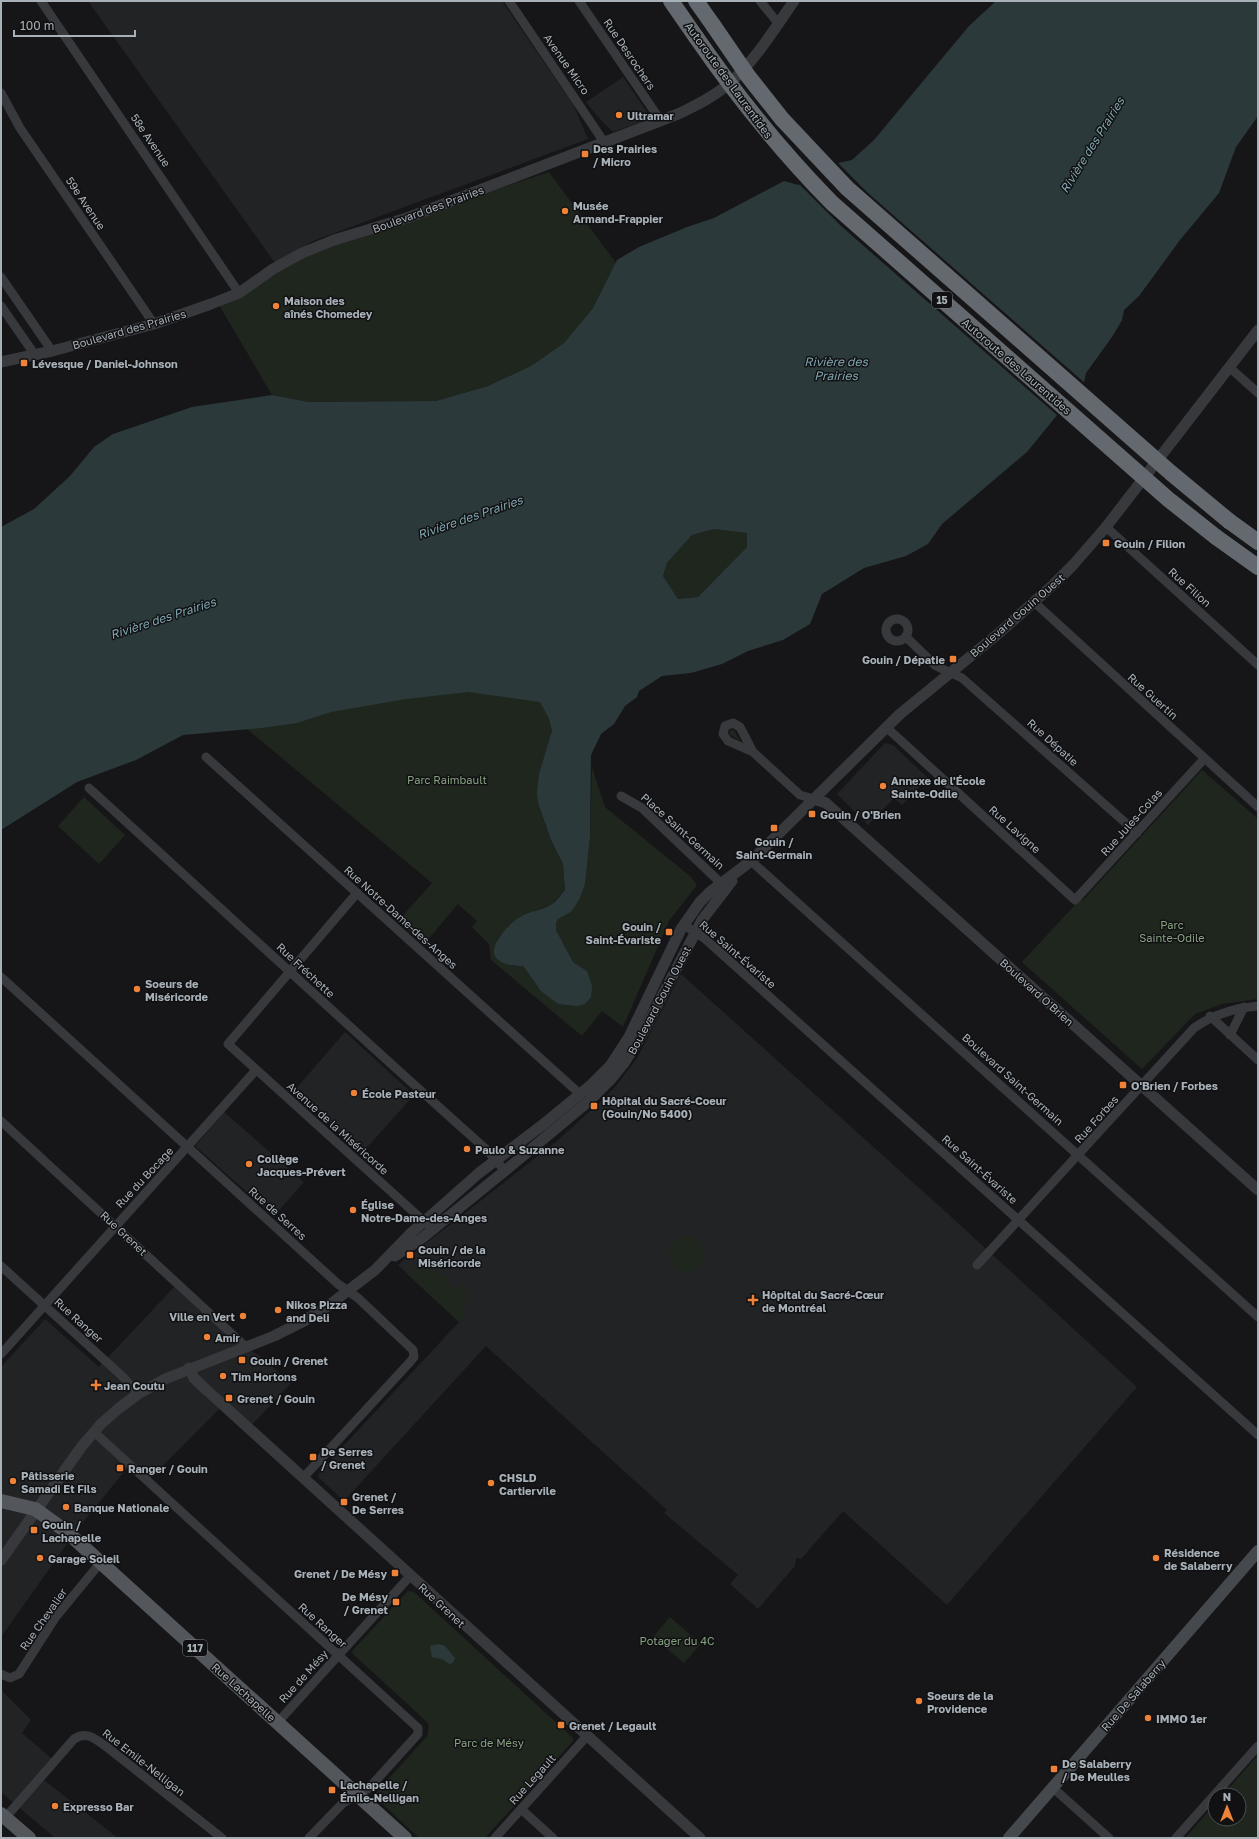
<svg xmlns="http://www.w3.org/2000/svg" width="1259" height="1839" font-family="'Golos Text',sans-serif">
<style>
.built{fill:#222325}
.green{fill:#1f261e}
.water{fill:#2c393b;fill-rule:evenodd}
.pier{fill:#161618}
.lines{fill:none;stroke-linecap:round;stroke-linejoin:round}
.minor{stroke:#37393d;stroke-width:9}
.tertiary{stroke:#37393d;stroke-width:11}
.secondary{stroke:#45494d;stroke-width:12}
.primary{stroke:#53575c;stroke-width:14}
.motorway{stroke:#63696e;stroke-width:16}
.motorway-bridge{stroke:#63696e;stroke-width:16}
.poi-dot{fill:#ee8238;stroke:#111113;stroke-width:1.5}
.labels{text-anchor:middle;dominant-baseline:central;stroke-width:3;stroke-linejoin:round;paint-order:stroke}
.shield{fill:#111113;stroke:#7b8186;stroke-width:1}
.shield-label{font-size:10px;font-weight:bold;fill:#a8b1b8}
.street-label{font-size:11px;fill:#a8b1b8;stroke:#111113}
.poi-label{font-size:11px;font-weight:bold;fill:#a8b1b8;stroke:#111113;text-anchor:start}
.park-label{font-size:11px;fill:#86a280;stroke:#111113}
.water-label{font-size:12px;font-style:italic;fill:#80a7b2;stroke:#111113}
</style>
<rect width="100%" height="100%" fill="#161618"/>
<!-- built -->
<g class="built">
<path d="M 88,1 L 502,1 L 574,106 L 588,139 L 313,241 L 275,263 Z"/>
<path d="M 623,77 L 651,118 L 613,132 L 599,118 L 586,102 Z"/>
<path d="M 885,743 L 893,745 L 928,778 L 902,805 L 894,798 L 868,825 L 837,794 Z"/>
<path d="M 681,974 L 947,1213 L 1137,1387 L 947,1605 L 843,1511 L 801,1559 L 796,1558 L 795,1566 L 758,1609 L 730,1584 L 738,1575 L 664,1513 L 667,1510 L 486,1346 L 344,1501 L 318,1477 L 320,1471 L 459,1322 L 398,1265 L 406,1258 L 408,1260 L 412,1257 L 411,1255 L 557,1141 L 592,1109 L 594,1111 L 598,1108 L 596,1106 L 615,1087 L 637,1058 Z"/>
<path d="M 345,1032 L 414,1095 L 362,1153 L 294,1091 Z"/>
<path d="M 224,1112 L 304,1182 L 274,1216 L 195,1146 Z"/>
<path d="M 174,1287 L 233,1340 L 260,1356 L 291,1383 L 252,1425 L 226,1402 L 150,1479 L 132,1462 L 79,1527 L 1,1637 L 1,1367 L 45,1319 L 99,1367 Z"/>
<path d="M 1,1690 L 31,1720 L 22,1733 L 58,1764 L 44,1780 L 118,1838 L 55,1838 L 1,1792 Z"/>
</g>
<!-- green -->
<g class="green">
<path d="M 549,172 L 616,263 L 593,308 L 564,343 L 531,366 L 488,386 L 436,401 L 309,402 L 272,395 L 219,305 L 302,253 Z"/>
<path d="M 714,529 L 747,533 L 747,547 L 698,597 L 678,599 L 663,576 L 667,563 L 692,535 Z"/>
<path d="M 468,685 L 541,702 L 549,719 L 552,731 L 538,803 L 551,840 L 563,864 L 565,890 L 552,904 L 520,917 L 498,938 L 512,966 L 523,966 L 534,982 L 558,1004 L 577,1006 L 587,971 L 573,962 L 556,930 L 556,922 L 558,919 L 571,912 L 585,884 L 590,837 L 592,767 L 605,807 L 690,876 L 697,885 L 669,921 L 623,1027 L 602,1011 L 582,1036 L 491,960 L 489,944 L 472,927 L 477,921 L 458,904 L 424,944 L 398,921 L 432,883 L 247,729 L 292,714 Z"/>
<path d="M 730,730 L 734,730 L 740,741 L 729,734 Z"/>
<path d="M 1202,770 L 1258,819 L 1258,999 L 1222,1004 L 1195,1014 L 1142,1069 L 1022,962 L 1074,906 L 1074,903 L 1084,899 Z"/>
<path d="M 84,797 L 125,835 L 99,864 L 58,826 Z"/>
<circle cx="687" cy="1254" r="18"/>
<path d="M 424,1258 L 442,1278 L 446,1275 L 450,1280 L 447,1283 L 454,1290 L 466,1282 L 464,1320 L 459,1322 L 407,1274 Z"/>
<path d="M 408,1591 L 414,1592 L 573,1738 L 573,1741 L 485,1838 L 419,1838 L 375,1797 L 375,1794 L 427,1736 L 429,1726 L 426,1721 L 354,1655 L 352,1651 Z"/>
<path d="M 670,1617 L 701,1644 L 684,1663 L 653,1637 Z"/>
<path d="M 1258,1755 L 1258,1838 L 1185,1838 L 1215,1804 L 1215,1819 L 1239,1819 L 1239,1795 L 1223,1795 Z"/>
</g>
<!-- water -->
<g class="water">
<path d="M 996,1 L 1258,1 L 1258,116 L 1236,147 L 1219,193 L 1180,240 L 1139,296 L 1124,310 L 1122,320 L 1112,337 L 1086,373 L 1084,382 L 1027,452 L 942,524 L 928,544 L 906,556 L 864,568 L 822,594 L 810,624 L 783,640 L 748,651 L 722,664 L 691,673 L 662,676 L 639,691 L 637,697 L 625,706 L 614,724 L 601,734 L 591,755 L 590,837 L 585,884 L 579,900 L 571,912 L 558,919 L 556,923 L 556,930 L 573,962 L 587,971 L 592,986 L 591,997 L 585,1004 L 577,1006 L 558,1004 L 541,991 L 523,966 C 514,966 500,965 495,956 C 489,944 511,922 520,917 C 530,911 543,910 552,904 C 557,901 561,894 565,890 L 563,864 L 551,840 L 538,803 L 537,792 L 539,774 L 552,731 L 549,719 L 540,702 L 468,692 L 406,699 L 331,712 L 297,723 L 261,728 L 183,735 L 136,760 L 77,782 L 1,830 L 1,527 L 34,509 L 70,476 L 94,447 L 113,434 L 192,407 L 272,395 L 309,402 L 436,401 L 488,386 L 531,366 L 564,343 L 593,308 L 617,260 L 639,247 L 687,227 L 714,218 L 784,181 L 798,185 L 838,163 L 852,160 L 874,140 L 969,26 ZM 714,529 L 747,533 L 747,547 L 698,597 L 678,599 L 663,576 L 667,563 L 692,535 Z"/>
<path d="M 439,1644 L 445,1646 L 455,1658 L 453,1663 L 449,1664 L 442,1659 L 432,1657 L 430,1646 Z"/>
</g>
<!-- pier -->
<path class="pier" d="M 836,161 L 868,193 L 1086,384 L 1058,416 L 841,226 L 798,183 Z"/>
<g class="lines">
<!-- minor -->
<g class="minor">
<path d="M 41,1 L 239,293"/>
<path d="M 509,1 L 604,142"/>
<path d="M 579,1 L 661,121"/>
<path d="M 760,1 L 778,23"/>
<path d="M 1,93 L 20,128 L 154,324"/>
<path d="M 1,277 L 52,351"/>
<path d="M 1,306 L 35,355"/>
<path d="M 1229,367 L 1258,393"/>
<path d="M 1106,527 L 1258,665"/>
<path d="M 1034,602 L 1258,807"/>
<circle cx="897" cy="630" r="11"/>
<path d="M 906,637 L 936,666 L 962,678 L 1137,833"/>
<path d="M 886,727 L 1075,900 L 1204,759"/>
<path d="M 753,752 L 740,727 L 733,723 L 725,726 L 723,734 L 728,741 L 753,752 L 800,795 L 814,799"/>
<path d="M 206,757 L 580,1094"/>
<path d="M 89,788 C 222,909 353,1031 487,1150 L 505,1171"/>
<path d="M 621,796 L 642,808 L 726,888"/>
<path d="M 751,861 L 1258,1317"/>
<path d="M 357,893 L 228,1044 L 428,1225"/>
<path d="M 684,925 L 704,938 L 1258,1435"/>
<path d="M 1,977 L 338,1284 L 358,1298 L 413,1350 L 414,1357 L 410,1362 L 303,1478"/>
<path d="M 1210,1016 L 1258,1060"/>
<path d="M 1230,1035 L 1244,1007"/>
<path d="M 1,1121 L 246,1347"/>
<path d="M 977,1265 L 1194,1028 C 1214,1014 1234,1008 1258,1006"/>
<path d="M 1,1266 L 122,1376 L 138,1394"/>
<path d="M 1,1354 L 256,1070"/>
<path d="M 94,1432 L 418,1728 L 418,1734 L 369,1788 L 343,1803 L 309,1838"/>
<path d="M 1,1674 L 10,1678 L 19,1674 L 55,1618 L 101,1562"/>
<path d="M 278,1722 L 411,1575"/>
<path d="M 1052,1787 L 1109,1838"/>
<path d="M 521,1809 L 553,1838"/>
<path d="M 5,1818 L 74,1739 C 87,1730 97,1740 108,1748 L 222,1838"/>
<path d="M 495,1838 L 587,1736"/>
<path d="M 1176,1838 L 1258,1746"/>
</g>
<!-- tertiary -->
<g class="tertiary">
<path d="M 1,362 L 52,351 L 154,324 L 211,304 L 239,293 L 273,269 L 302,253 L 334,240 L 407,218 L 678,114 C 697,105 717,95 732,81 C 757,58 775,28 794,1"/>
<path d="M 814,799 L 826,803 L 1258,1190"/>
<path d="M 395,1256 L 421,1239 L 512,1165 L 589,1101 L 611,1079 L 624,1063 L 641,1036 L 702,920 L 732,881"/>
<path d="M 189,1368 L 194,1378 L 200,1384 L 700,1838"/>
<path d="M 1,1560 L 82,1446 L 101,1424 L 118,1409 L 138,1394 L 165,1379 L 274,1336 L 304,1321 L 328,1306 L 375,1270 L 411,1233 L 479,1173 L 545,1123 L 591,1085 L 610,1066 L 629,1037 L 681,929 L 700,902 L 710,892 L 751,861 L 900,714 L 999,633 L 1053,585 L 1073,565 L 1106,527 L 1258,330"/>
</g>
<!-- secondary -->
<path class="secondary" d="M 1009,1838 L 1258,1551"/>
<!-- primary -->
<g class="primary">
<path d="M 1,1501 L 35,1509 L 67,1532 L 405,1838"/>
<path d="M 1,1814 L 29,1838"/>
</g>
<!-- motorway -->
<g class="motorway">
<path d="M 671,1 L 696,37"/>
<path d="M 696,1 L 713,25"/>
<path d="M 1229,521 L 1258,542"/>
<path d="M 1216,537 L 1258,567"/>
</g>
<!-- motorway-bridge -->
<g class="motorway-bridge">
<path d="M 713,25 L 748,76 L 782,119 L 847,188 L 1171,473 L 1229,521"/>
<path d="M 696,37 C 738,98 780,150 832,203 L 1168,499 L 1216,537"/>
</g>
</g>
<!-- markers -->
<g class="poi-dot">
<circle cx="619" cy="115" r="4"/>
<rect x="581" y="150" width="8" height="8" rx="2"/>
<circle cx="565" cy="211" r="4"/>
<circle cx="276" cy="306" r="4"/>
<rect x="20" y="359" width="8" height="8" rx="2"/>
<rect x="1102" y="539" width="8" height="8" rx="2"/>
<rect x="949" y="655" width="8" height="8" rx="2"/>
<circle cx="883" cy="786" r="4"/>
<rect x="808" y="810" width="8" height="8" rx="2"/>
<rect x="770" y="824" width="8" height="8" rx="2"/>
<rect x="665" y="928" width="8" height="8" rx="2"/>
<circle cx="137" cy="989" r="4"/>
<rect x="1119" y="1081" width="8" height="8" rx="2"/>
<circle cx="354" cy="1093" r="4"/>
<rect x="590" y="1102" width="8" height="8" rx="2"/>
<circle cx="467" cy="1149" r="4"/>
<circle cx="249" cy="1164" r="4"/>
<circle cx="353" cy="1210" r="4"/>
<rect x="406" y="1251" width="8" height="8" rx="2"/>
<path d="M751 1294h4v4h4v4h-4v4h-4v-4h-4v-4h4z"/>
<circle cx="278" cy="1310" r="4"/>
<circle cx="243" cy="1316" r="4"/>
<circle cx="207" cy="1337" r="4"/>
<rect x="238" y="1356" width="8" height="8" rx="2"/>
<circle cx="223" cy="1376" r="4"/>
<path d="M94 1379h4v4h4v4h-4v4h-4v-4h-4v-4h4z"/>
<rect x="225" y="1394" width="8" height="8" rx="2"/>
<rect x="309" y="1453" width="8" height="8" rx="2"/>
<rect x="116" y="1464" width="8" height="8" rx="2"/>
<circle cx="13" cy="1481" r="4"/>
<circle cx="491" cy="1483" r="4"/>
<rect x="340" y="1498" width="8" height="8" rx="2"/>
<circle cx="66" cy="1507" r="4"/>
<rect x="30" y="1526" width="8" height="8" rx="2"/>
<circle cx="40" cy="1558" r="4"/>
<circle cx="1156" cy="1558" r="4"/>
<rect x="391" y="1569" width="8" height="8" rx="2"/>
<rect x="392" y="1598" width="8" height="8" rx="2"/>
<circle cx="919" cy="1701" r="4"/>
<circle cx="1148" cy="1718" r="4"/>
<rect x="557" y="1721" width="8" height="8" rx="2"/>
<rect x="1050" y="1765" width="8" height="8" rx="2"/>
<rect x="328" y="1786" width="8" height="8" rx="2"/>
<circle cx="55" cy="1806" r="4"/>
</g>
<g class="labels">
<!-- shield labels -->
<g class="shield">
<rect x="932" y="292" width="20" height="16" rx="3"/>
<rect x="183" y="1640" width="24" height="16" rx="3"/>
</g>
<g class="shield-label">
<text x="942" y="300">15</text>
<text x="195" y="1648">117</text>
</g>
<!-- street labels -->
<g class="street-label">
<text transform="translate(630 54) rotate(56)">Rue Desrochers</text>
<text transform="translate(567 64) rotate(55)">Avenue Micro</text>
<text transform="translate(729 80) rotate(54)">Autoroute des Laurentides</text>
<text transform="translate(151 140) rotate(56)">58e Avenue</text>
<text transform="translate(86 203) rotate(56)">59e Avenue</text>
<text transform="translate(428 209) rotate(-20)">Boulevard des Prairies</text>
<text transform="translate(129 329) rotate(-16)">Boulevard des Prairies</text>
<text transform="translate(1017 366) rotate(41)">Autoroute des Laurentides</text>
<text transform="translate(1190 587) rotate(42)">Rue Filion</text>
<text transform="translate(1017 615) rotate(-41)">Boulevard Gouin Ouest</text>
<text transform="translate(1153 696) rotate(42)">Rue Guertin</text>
<text transform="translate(1053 742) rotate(42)">Rue Dépatie</text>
<text transform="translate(1131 822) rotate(-48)">Rue Jules-Colas</text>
<text transform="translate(1015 829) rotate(42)">Rue Lavigne</text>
<text transform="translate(683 831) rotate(42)">Place Saint-Germain</text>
<text transform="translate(401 917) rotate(42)">Rue Notre-Dame-des-Anges</text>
<text transform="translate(738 954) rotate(41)">Rue Saint-Évariste</text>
<text transform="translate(306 970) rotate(43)">Rue Fréchette</text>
<text transform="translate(1037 992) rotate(42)">Boulevard O'Brien</text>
<text transform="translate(659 1000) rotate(-62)">Boulevard Gouin Ouest</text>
<text transform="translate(1013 1079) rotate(42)">Boulevard Saint-Germain</text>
<text transform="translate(1096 1119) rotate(-48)">Rue Forbes</text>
<text transform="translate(338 1128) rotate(42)">Avenue de la Miséricorde</text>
<text transform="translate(980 1169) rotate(42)">Rue Saint-Évariste</text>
<text transform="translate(144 1177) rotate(-47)">Rue du Bocage</text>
<text transform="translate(278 1213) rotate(42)">Rue de Serres</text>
<text transform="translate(124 1233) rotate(43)">Rue Grenet</text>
<text transform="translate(79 1320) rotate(42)">Rue Ranger</text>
<text transform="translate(442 1605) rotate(43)">Rue Grenet</text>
<text transform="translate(43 1619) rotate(-55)">Rue Chevalier</text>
<text transform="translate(323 1625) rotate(42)">Rue Ranger</text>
<text transform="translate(303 1676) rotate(-48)">Rue de Mésy</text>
<text transform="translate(244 1692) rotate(42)">Rue Lachapelle</text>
<text transform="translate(1133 1695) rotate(-49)">Rue De Salaberry</text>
<text transform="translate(144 1762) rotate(38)">Rue Emile-Nelligan</text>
<text transform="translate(532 1779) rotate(-48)">Rue Legault</text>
</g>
<!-- poi labels -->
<g class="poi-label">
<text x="627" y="115">Ultramar</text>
<text x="593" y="148">Des Prairies<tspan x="593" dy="13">/ Micro</tspan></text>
<text x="573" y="205">Musée<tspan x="573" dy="13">Armand-Frappier</tspan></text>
<text x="284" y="300">Maison des<tspan x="284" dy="13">aînés Chomedey</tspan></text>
<text x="32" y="363">Lévesque / Daniel-Johnson</text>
<text x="1114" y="543">Gouin / Filion</text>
<text x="945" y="659" text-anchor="end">Gouin / Dépatie</text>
<text x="891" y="780">Annexe de l'École<tspan x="891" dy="13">Sainte-Odile</tspan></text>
<text x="820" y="814">Gouin / O'Brien</text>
<text x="774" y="841" text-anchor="middle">Gouin /<tspan x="774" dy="13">Saint-Germain</tspan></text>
<text x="661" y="926" text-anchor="end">Gouin /<tspan x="661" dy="13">Saint-Évariste</tspan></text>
<text x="145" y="983">Soeurs de<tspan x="145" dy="13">Miséricorde</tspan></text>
<text x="1131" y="1085">O'Brien / Forbes</text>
<text x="362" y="1093">École Pasteur</text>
<text x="602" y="1100">Hôpital du Sacré-Coeur<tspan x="602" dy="13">(Gouin/No 5400)</tspan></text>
<text x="475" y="1149">Paulo &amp; Suzanne</text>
<text x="257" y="1158">Collège<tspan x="257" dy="13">Jacques-Prévert</tspan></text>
<text x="361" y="1204">Église<tspan x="361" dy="13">Notre-Dame-des-Anges</tspan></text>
<text x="418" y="1249">Gouin / de la<tspan x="418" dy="13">Miséricorde</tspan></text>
<text x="762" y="1294">Hôpital du Sacré-Cœur<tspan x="762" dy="13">de Montréal</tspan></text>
<text x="286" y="1304">Nikos Pizza<tspan x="286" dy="13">and Deli</tspan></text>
<text x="235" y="1316" text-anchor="end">Ville en Vert</text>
<text x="215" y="1337">Amir</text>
<text x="250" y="1360">Gouin / Grenet</text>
<text x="231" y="1376">Tim Hortons</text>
<text x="104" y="1385">Jean Coutu</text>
<text x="237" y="1398">Grenet / Gouin</text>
<text x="321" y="1451">De Serres<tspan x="321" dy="13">/ Grenet</tspan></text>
<text x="128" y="1468">Ranger / Gouin</text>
<text x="21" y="1475">Pâtisserie<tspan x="21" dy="13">Samadi Et Fils</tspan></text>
<text x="499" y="1477">CHSLD<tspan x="499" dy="13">Cartiervile</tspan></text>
<text x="352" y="1496">Grenet /<tspan x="352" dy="13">De Serres</tspan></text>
<text x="74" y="1507">Banque Nationale</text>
<text x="42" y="1524">Gouin /<tspan x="42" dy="13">Lachapelle</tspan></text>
<text x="1164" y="1552">Résidence<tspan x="1164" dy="13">de Salaberry</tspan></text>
<text x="48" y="1558">Garage Soleil</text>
<text x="387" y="1573" text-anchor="end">Grenet / De Mésy</text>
<text x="388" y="1596" text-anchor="end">De Mésy<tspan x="388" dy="13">/ Grenet</tspan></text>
<text x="927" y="1695">Soeurs de la<tspan x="927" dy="13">Providence</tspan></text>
<text x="1156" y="1718">IMMO 1er</text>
<text x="569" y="1725">Grenet / Legault</text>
<text x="1062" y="1763">De Salaberry<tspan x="1062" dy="13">/ De Meulles</tspan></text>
<text x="340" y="1784">Lachapelle /<tspan x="340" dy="13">Émile-Nelligan</tspan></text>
<text x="63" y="1806">Expresso Bar</text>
</g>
<!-- park labels -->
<g class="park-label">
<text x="447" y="779">Parc Raimbault</text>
<text x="1172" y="924">Parc<tspan x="1172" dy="13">Sainte-Odile</tspan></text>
<text x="677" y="1640">Potager du 4C</text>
<text x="489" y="1742">Parc de Mésy</text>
</g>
<!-- water labels -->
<g class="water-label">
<text transform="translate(1092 145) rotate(-58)">Rivière des Prairies</text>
<text x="836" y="361">Rivière des<tspan x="836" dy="14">Prairies</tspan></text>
<text transform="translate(470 517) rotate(-19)">Rivière des Prairies</text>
<text transform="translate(163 618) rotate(-18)">Rivière des Prairies</text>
</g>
</g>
<!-- border -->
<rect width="1259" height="1839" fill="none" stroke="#a8b1b8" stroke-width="4"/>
<!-- north arrow -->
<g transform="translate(1227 1807)"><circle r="19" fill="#111113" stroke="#4d5155"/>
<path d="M0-3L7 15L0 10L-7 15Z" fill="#ee8238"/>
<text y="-6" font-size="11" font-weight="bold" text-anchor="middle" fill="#a8b1b8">N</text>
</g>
<!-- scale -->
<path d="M14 30v6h121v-6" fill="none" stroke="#a8b1b8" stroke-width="2"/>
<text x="20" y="30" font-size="12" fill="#a8b1b8" stroke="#111113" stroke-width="3" paint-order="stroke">100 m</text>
</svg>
